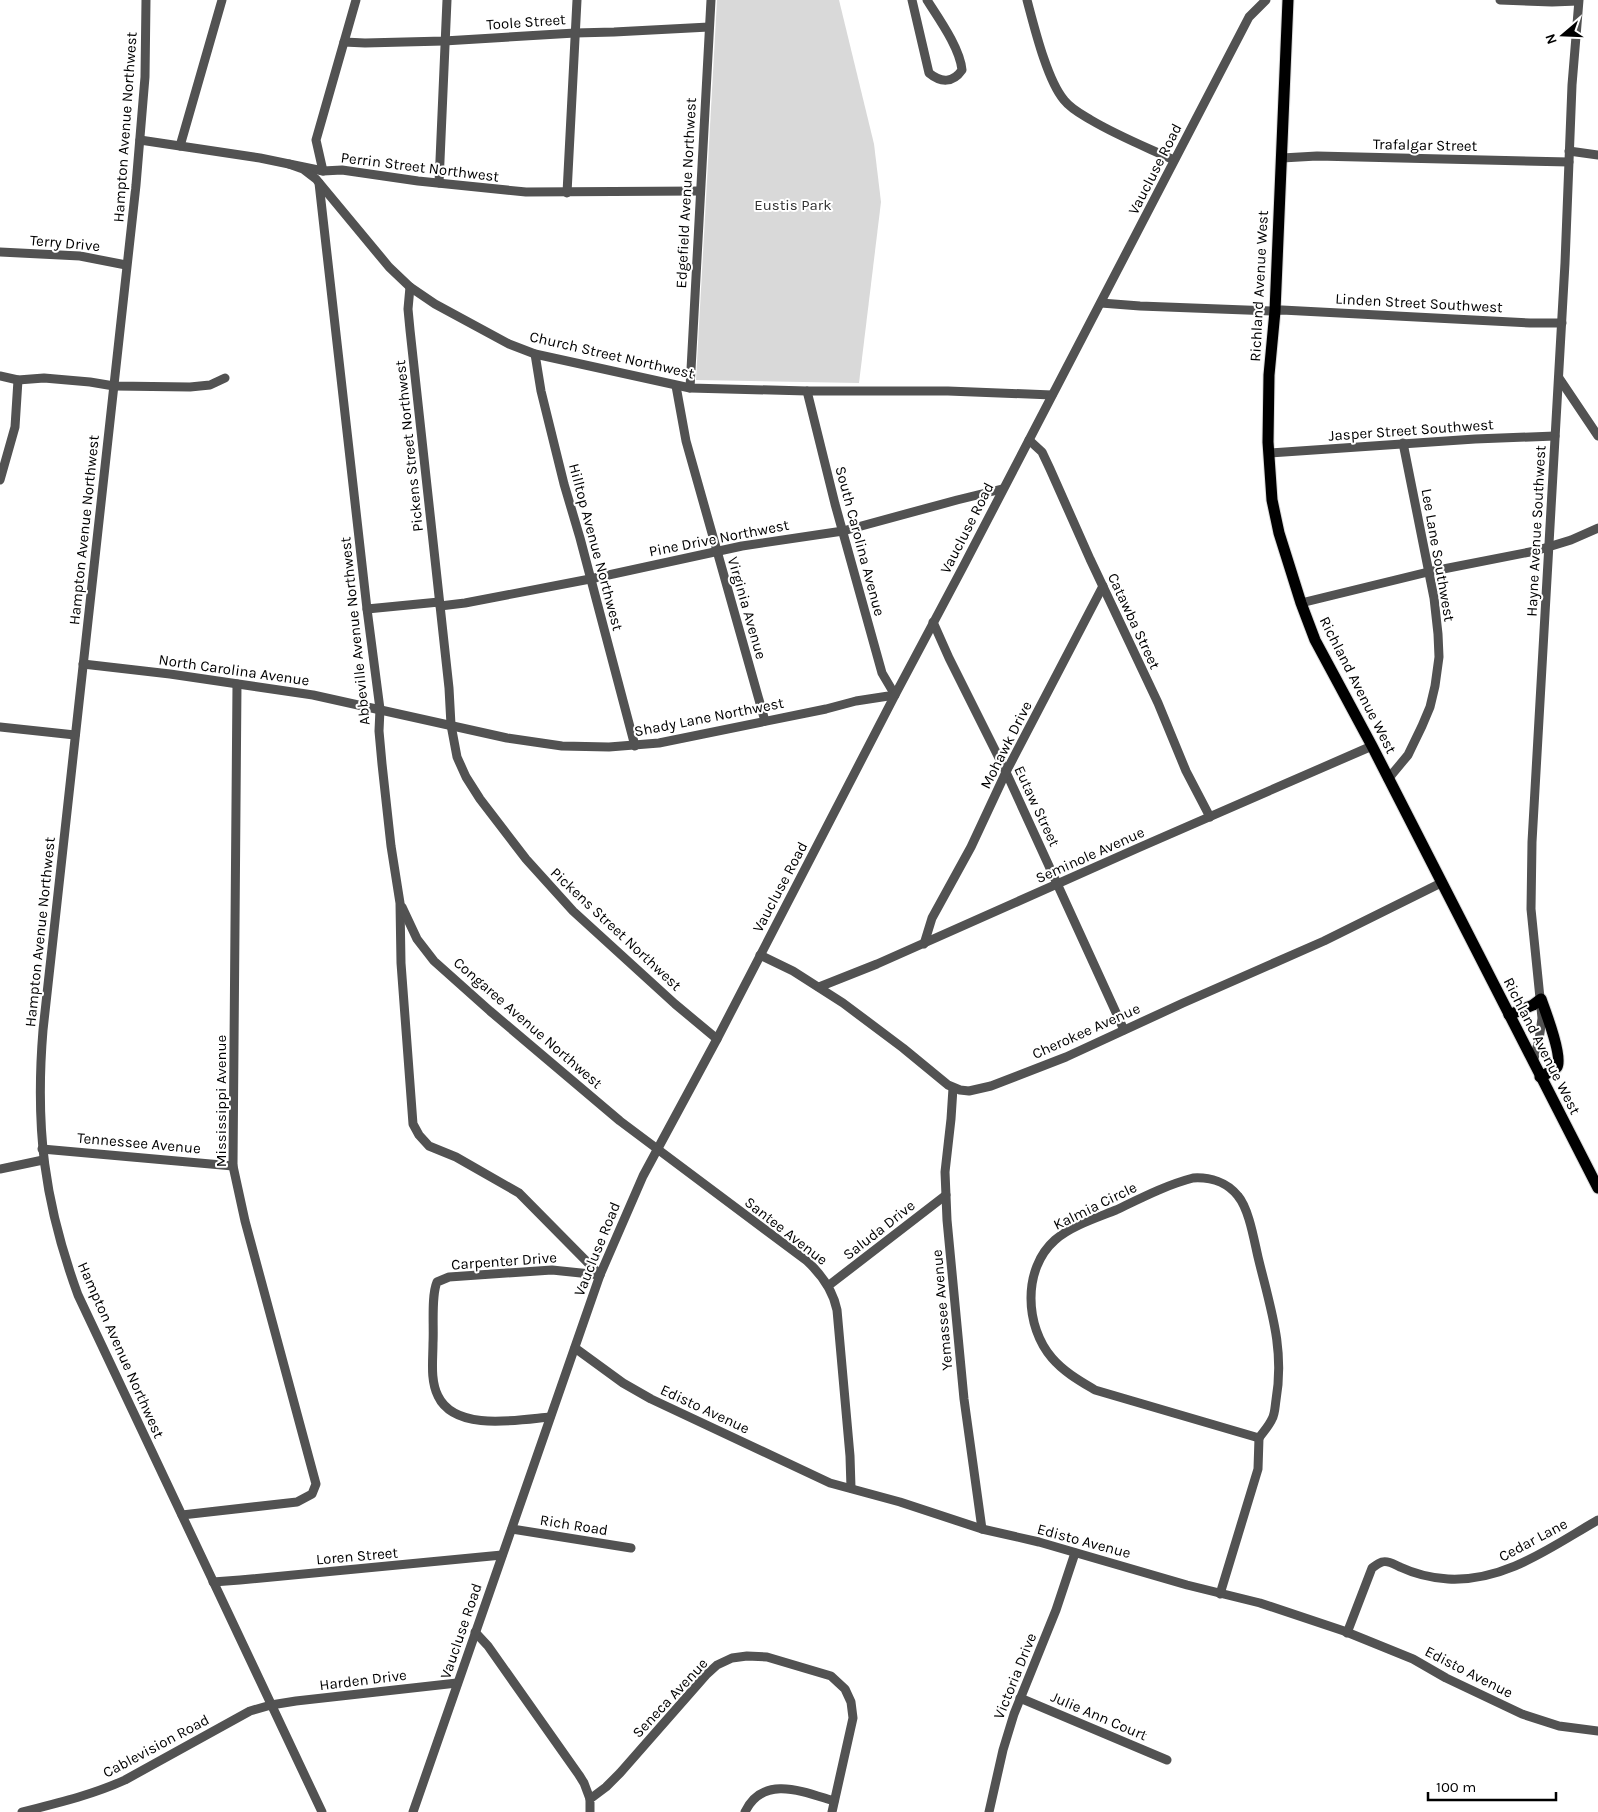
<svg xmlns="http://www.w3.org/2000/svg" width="1598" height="1812" font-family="Karla,sans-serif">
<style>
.green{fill:#d9d9d9}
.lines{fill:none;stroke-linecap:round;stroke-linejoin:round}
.major-casing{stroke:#dbdbdb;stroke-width:13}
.minor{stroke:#525252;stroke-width:9}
.major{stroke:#000;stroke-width:11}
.labels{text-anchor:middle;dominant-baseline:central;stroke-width:4;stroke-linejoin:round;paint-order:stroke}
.street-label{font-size:15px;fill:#000;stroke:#fff}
.park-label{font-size:15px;fill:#303030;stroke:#fff}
</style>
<rect width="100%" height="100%" fill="#fff"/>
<!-- green -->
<path class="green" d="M 717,0 L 839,0 L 874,144 L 881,202 L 859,383 L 696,380 Z"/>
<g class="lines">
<defs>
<g id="major">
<path d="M 1288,0 L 1275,311 L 1269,375 L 1268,442 L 1272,500 L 1279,533 L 1301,603 L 1315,640 L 1372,746 L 1598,1188"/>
<path d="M 1509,1015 L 1533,1005 L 1541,999 C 1545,1010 1563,1057 1557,1067 C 1554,1071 1545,1074 1540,1077"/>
</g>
</defs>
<!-- major casing -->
<use href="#major" class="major-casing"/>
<!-- minor -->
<g class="minor">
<path d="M 146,0 L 145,77 L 136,185 L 43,1030 C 35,1128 44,1202 78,1295 L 322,1812"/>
<path d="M 912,0 L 929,73 C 941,83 953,83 962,70 C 960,48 939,19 927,0"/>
<path d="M 1027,0 C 1034,26 1047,80 1064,100 C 1071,109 1081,114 1091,120 C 1118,136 1146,147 1174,160"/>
<path d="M 1500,0 L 1552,2 L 1578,1"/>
<path d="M 344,42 L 365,43 L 444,41 L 575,33 L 614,32 L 709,27"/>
<path d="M 140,140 L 260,158 L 323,171 L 342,170 L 418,181 L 526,192 L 700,191"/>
<path d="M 180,146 L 222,0"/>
<path d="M 1569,151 L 1598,155"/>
<path d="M 1282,158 L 1317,156 L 1569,162"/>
<path d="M 289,164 L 303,169 L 316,179 L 389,267 L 410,287 L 435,304 L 509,344 L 535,354 L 690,388 L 807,391 L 948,391 L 1052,395"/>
<path d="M 323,171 L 316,140 L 356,0"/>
<path d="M 319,183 L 367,609 L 380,709 L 379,731 L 382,764 L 391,846 L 400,903 L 401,963 L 413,1124 L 419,1135 L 429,1146 L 456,1157 L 519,1193 L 600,1275"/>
<path d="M 439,183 L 447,0"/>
<path d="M 567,193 L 577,0"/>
<path d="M 0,252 L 80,256 L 126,265"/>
<path d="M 410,287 L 408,309 L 410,330 L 449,688 L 451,725 L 457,757 L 466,777 L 480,799 L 526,859 L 573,911 L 675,1004 L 717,1039"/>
<path d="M 1101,303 L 1140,306 L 1275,311 L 1282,310 L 1530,323 L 1562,323"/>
<path d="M 535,354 L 541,391 L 564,484 L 580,538 L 635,746"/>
<path d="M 0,376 L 18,380 L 44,378 L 90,382 L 114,386 L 190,387 L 210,385 L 225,378"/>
<path d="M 1559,378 L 1598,436"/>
<path d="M 676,386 L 686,441 L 765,721"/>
<path d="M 690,388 L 711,0"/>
<path d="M 1029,440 L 1042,452 L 1050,469 L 1090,559 L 1158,703 L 1186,771 L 1210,817"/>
<path d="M 1269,453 L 1475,439 L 1555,436"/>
<path d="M 0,480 L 15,427 L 18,380"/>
<path d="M 1301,603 L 1428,572 L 1535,551 L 1571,540 L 1598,528"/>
<path d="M 440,606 L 465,603 L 590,579 L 742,546 L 843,531 L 957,500 L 1002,489"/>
<path d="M 367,609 L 439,602"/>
<path d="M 933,622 L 949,658 L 1006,772 L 1124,1030"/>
<path d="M 83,664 L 170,674 L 313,695 L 507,738 L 562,746 L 609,747 L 659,743 L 826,709 L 856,701 L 895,695 L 882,673 L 835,504 L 807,391"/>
<path d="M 0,727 L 75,735"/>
<path d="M 1388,779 L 1408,755 L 1422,726 L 1430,707 L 1435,686 L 1439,657 L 1438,634 L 1434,598 L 1403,443"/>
<path d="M 402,907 L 417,939 L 434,961 L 490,1011 L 620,1121 L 807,1261 C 822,1275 833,1290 837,1310 L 850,1456 L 851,1488"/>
<path d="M 924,944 L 932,918 L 971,847 L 1006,772 L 1103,586"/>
<path d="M 760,955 L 793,971 L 843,1003 L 903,1048 L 948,1085 L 960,1090 L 969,1091 L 991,1086 L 1066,1057 L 1183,1003 L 1324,941 L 1441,883"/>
<path d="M 819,987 L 877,964 L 1138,848 L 1372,746"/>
<path d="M 1533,1062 L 1539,1040 L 1542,1018 L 1531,909 L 1532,842 L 1565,263 L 1572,85 L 1579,0"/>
<path d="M 953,1088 L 951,1119 L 945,1172 L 947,1220 L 964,1399 L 982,1529"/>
<path d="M 42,1149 L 233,1166"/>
<path d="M 0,1169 L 43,1160"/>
<path d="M 1193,1178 C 1210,1177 1227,1182 1238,1196 C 1249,1209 1254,1240 1258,1257 C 1270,1307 1285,1348 1276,1400 C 1275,1406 1275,1414 1272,1419 C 1269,1426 1263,1432 1259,1438 L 1095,1390 C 1080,1381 1064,1372 1052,1358 C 1025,1327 1022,1269 1055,1240 C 1071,1226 1096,1218 1116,1210 C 1141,1198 1166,1185 1193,1178 Z"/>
<path d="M 828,1286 L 946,1195"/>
<path d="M 575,1348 L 623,1383 L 651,1399 L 830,1483 L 900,1502 L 982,1529 L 1039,1542 L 1187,1585 L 1260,1603 L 1344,1631 L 1413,1659 L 1446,1678 L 1522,1714 L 1559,1726 L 1598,1731"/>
<path d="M 550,1417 C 518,1420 455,1432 438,1396 C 430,1380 433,1360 433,1343 C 434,1326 431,1296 437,1282 L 449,1277 L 552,1270 L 600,1275"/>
<path d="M 182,1515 L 297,1502 L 312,1494 L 316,1484 L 245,1221 L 233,1166 L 237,684"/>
<path d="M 512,1529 L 631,1548"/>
<path d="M 213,1582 L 240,1580 L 502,1555"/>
<path d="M 1220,1594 L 1258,1469 L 1259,1438"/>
<path d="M 475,1632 L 488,1646 L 579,1775 L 584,1783 L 590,1799"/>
<path d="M 1347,1633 L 1372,1568 C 1375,1566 1379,1563 1382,1562 C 1389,1560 1395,1565 1400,1567 C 1415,1574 1432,1578 1448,1579 C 1505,1582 1551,1547 1598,1520"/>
<path d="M 1020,1698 L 1167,1760"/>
<path d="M 22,1812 C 58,1803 92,1795 125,1780 L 250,1711 L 271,1705 L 296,1701 L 457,1683"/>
<path d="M 413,1812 L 600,1275 L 643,1176 L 717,1039 L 895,695 L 963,567 L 1249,17 L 1266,0"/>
<path d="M 590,1812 L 590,1799 L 606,1787 L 620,1773 L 706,1675 L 717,1665 L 732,1658 L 747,1656 L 767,1657 L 831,1676 L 845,1689 L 851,1702 L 853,1718 L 832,1812"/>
<path d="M 745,1812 C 763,1774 804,1792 834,1801"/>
<path d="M 989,1812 L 1003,1750 L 1014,1714 L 1056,1610 L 1075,1553"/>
</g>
<!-- major -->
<use href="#major" class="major"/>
</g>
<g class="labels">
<!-- street labels -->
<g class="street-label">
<text transform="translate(526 22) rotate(-4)">Toole Street</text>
<text transform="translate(125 127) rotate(-86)">Hampton Avenue Northwest</text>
<text transform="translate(1425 145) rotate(1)">Trafalgar Street</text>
<text transform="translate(420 167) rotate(7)">Perrin Street Northwest</text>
<text transform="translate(1155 169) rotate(-63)">Vaucluse Road</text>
<text transform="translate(686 193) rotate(-87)">Edgefield Avenue Northwest</text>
<text transform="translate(65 243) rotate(5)">Terry Drive</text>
<text transform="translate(1259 286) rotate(-87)">Richland Avenue West</text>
<text transform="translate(1419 303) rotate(3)">Linden Street Southwest</text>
<text transform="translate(612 355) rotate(13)">Church Street Northwest</text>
<text transform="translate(1411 430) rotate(-4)">Jasper Street Southwest</text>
<text transform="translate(409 446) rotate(-96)">Pickens Street Northwest</text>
<text transform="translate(967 528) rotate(-63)">Vaucluse Road</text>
<text transform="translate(84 530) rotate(-84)">Hampton Avenue Northwest</text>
<text transform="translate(1536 531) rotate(-87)">Hayne Avenue Southwest</text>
<text transform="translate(719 538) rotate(-11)">Pine Drive Northwest</text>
<text transform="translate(860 541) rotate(75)">South Carolina Avenue</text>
<text transform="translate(596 547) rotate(75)">Hilltop Avenue Northwest</text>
<text transform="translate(1438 555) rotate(80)">Lee Lane Southwest</text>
<text transform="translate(747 608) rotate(74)">Virginia Avenue</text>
<text transform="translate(1134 621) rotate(65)">Catawba Street</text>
<text transform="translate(355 631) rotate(-96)">Abbeville Avenue Northwest</text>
<text transform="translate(234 670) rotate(8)">North Carolina Avenue</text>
<text transform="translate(1358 685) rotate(63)">Richland Avenue West</text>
<text transform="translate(709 717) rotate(-11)">Shady Lane Northwest</text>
<text transform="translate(1006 745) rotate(-63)">Mohawk Drive</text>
<text transform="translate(1037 806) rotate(65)">Eutaw Street</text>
<text transform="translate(1090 855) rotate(-24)">Seminole Avenue</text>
<text transform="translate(780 887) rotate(-62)">Vaucluse Road</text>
<text transform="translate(616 929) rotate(43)">Pickens Street Northwest</text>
<text transform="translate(40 932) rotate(-84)">Hampton Avenue Northwest</text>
<text transform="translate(528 1023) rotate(41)">Congaree Avenue Northwest</text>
<text transform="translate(1086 1031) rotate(-24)">Cherokee Avenue</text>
<text transform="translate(1542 1046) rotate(63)">Richland Avenue West</text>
<text transform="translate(221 1101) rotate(-90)">Mississippi Avenue</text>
<text transform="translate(139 1143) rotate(5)">Tennessee Avenue</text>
<text transform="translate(1095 1206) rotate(-26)">Kalmia Circle</text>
<text transform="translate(879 1230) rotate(-38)">Saluda Drive</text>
<text transform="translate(786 1231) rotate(38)">Santee Avenue</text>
<text transform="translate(597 1249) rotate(-68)">Vaucluse Road</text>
<text transform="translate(504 1261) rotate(-4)">Carpenter Drive</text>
<text transform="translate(942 1310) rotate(-95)">Yemassee Avenue</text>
<text transform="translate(121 1350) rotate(66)">Hampton Avenue Northwest</text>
<text transform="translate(705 1409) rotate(25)">Edisto Avenue</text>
<text transform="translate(574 1525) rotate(9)">Rich Road</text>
<text transform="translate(1533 1540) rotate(-28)">Cedar Lane</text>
<text transform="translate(1084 1541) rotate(15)">Edisto Avenue</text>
<text transform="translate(357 1556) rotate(-5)">Loren Street</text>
<text transform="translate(461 1631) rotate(-71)">Vaucluse Road</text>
<text transform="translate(1469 1672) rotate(27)">Edisto Avenue</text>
<text transform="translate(1015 1676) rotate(-68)">Victoria Drive</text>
<text transform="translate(363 1680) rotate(-7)">Harden Drive</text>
<text transform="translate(670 1698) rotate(-47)">Seneca Avenue</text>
<text transform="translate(1099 1716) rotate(23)">Julie Ann Court</text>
<text transform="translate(156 1746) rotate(-28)">Cablevision Road</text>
</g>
<!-- park labels -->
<g class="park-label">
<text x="793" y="205">Eustis Park</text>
</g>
</g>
<!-- north arrow -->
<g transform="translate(1563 35) rotate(251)" stroke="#ffffff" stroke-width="4" paint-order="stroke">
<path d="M0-4L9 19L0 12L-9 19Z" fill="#000000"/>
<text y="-8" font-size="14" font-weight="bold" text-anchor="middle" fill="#000000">N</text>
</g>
<!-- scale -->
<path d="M1428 1792v8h128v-8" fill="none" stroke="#000000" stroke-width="2.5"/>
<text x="1436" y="1792" font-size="15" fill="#000000" stroke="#ffffff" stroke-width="4" paint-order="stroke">100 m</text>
</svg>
